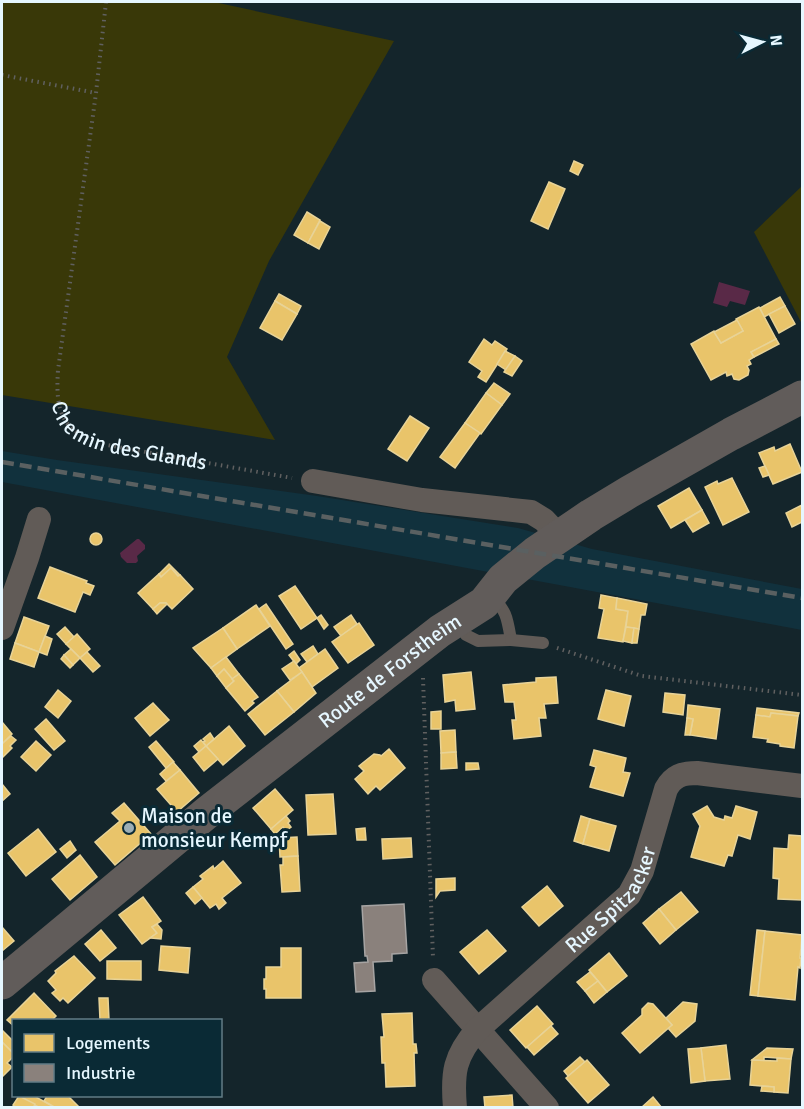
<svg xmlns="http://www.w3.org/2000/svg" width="804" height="1109" font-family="Signika,sans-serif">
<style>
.built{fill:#11313d}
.green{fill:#393808}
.water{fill:#592947}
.homes{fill:#e9c46a;stroke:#e8d397;stroke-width:1.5}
.industry{fill:#8a817c;stroke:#a6a4a3;stroke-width:1.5}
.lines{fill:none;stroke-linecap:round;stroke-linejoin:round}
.path{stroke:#606060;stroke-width:4;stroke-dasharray:1.5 4.5;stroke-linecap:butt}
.lane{stroke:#615b57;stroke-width:12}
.street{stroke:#615b57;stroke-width:24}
.secondary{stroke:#615c5a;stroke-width:33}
.rail{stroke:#5a6061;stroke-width:4.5;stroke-dasharray:12 6;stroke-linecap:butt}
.poi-dot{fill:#9caeb5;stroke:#0a2a35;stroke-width:2}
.labels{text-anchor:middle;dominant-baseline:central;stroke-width:6;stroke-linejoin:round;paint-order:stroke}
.street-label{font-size:21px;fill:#e6f7ff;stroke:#0a2a35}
.poi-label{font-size:21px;fill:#e6f7ff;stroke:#0a2a35;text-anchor:start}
</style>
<rect width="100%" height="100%" fill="#14252b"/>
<!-- built -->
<path class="built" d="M 2,451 L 57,460 L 317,496 L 518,528 L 592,549 L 802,589 L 802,630 L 2,482 Z"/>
<!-- green -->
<g class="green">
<path d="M 2,2 L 214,2 L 394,41 L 269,261 L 227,357 L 275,440 L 2,395 Z"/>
<path d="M 802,186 L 802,324 L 754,232 Z"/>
</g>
<!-- water -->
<g class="water">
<path d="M 719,282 L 750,291 L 745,305 L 730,301 L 727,307 L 713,303 Z"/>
<path d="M 137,539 L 139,539 L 145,545 L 145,549 L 137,556 L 138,561 L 136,563 L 127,563 L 121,557 L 120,553 Z"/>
</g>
<!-- homes -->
<g class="homes">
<path d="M 574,161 L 583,165 L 578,175 L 570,171 Z"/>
<path d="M 549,182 L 565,189 L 548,229 L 531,221 Z"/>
<path d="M 307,212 L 320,220 L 308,243 L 294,235 Z"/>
<path d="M 320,221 L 330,227 L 319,249 L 308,243 Z"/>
<path d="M 279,294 L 301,306 L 297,314 L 275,301 Z"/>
<path d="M 780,297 L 785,306 L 764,317 L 760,308 Z"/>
<path d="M 275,301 L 297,314 L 282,340 L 260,328 Z"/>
<path d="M 785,306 L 795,324 L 779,333 L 769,314 Z"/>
<path d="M 759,307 L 776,339 L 751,352 L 754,357 L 749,360 L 751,364 L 747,366 L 749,370 L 748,375 L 739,380 L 734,379 L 732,374 L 727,376 L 726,372 L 711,380 L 691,344 L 714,331 L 721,343 L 743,331 L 736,319 Z"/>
<path d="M 737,320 L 743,331 L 721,343 L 714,332 Z"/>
<path d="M 484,339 L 492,345 L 495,341 L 507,349 L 486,382 L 478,377 L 482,371 L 469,362 Z"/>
<path d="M 776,339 L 779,344 L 754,357 L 751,352 Z"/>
<path d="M 505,351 L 515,356 L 506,370 L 497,364 Z"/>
<path d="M 515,356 L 522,361 L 512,376 L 504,372 Z"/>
<path d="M 494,383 L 510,394 L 502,405 L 486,393 Z"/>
<path d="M 486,393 L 502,405 L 481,434 L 465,423 Z"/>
<path d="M 410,416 L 429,428 L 407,461 L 388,449 Z"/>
<path d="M 465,423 L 480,433 L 455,468 L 440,457 Z"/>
<path d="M 790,444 L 802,472 L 773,484 L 759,453 L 774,447 L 775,451 Z"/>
<path d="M 765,466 L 769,475 L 763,477 L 759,468 Z"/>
<path d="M 732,478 L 749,512 L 723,525 L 705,487 L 717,481 L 718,484 Z"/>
<path d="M 689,488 L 702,510 L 671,528 L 658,506 Z"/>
<path d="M 802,505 L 802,522 L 792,527 L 786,513 Z"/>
<path d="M 702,510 L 709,523 L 693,532 L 685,520 Z"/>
<circle cx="96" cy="539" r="6"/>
<path d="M 169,564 L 180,575 L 178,576 L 171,568 L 161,577 L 159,574 Z"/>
<path d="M 50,567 L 87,581 L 86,583 L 94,586 L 90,595 L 83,592 L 75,612 L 38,598 Z"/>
<path d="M 171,568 L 178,576 L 180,575 L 193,589 L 172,609 L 166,603 L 160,603 L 153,609 L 138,593 L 159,574 L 161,577 Z"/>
<path d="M 295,586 L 317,618 L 301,629 L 279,596 Z"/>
<path d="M 601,595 L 617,598 L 616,609 L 628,611 L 623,642 L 598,638 L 604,609 L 599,608 Z"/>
<path d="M 617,598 L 647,604 L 645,615 L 641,615 L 639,629 L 626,627 L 628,611 L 616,609 Z"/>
<path d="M 160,603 L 166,603 L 167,604 L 157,614 L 153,609 Z"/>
<path d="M 266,604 L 293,644 L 286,649 L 259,609 Z"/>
<path d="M 256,605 L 270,626 L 237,649 L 223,628 Z"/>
<path d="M 321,615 L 328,625 L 324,629 L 317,618 Z"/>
<path d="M 351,615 L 357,624 L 341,636 L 334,627 Z"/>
<path d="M 24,617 L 49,626 L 39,652 L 15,643 Z"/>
<path d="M 359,623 L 374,645 L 348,663 L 332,642 Z"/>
<path d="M 65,627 L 74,637 L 66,644 L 57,634 Z"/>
<path d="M 626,627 L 634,628 L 632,643 L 623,641 Z"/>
<path d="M 223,628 L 237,649 L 211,668 L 193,648 Z"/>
<path d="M 634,628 L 639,629 L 637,643 L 632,643 Z"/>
<path d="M 77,634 L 90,649 L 80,658 L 66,644 Z"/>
<path d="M 45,636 L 52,639 L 47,655 L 39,652 Z"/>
<path d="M 15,643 L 39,652 L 34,667 L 10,659 Z"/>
<path d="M 313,646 L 318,654 L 307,662 L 301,654 Z"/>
<path d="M 71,649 L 80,658 L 73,665 L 64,655 Z"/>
<path d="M 325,649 L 338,668 L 312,687 L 299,668 Z"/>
<path d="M 294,651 L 300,660 L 296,664 L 289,655 Z"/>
<path d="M 87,652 L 100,666 L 93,672 L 80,658 Z"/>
<path d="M 64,655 L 73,665 L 70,668 L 61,659 Z"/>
<path d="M 226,657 L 239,674 L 232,679 L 224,669 L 217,676 L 211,668 Z"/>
<path d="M 294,661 L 302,672 L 290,680 L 282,669 Z"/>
<path d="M 224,669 L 234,681 L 226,688 L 217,676 Z"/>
<path d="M 302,672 L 316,693 L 294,712 L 277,691 Z"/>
<path d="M 471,672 L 475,709 L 456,711 L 455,700 L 445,702 L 443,675 Z"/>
<path d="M 239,674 L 258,697 L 252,701 L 254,703 L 245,711 L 226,688 L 234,681 L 232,679 Z"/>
<path d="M 556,677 L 558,703 L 544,704 L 546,718 L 539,718 L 541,736 L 514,739 L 512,720 L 516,720 L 514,702 L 505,702 L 503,685 L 536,682 L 536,678 Z"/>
<path d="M 58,690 L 71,701 L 58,718 L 45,707 Z"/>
<path d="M 606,690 L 631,696 L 624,726 L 598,719 Z"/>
<path d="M 277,691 L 294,712 L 265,735 L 248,714 Z"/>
<path d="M 665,693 L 685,695 L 683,715 L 663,712 Z"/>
<path d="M 153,703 L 169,720 L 150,736 L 135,718 Z"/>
<path d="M 688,705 L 720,709 L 716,739 L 690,735 L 693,719 L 687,718 Z"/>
<path d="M 757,708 L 799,713 L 798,716 L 771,713 L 770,717 L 756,715 Z"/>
<path d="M 441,711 L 441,729 L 431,729 L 431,712 Z"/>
<path d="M 771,713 L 798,716 L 794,748 L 780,746 L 780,744 L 767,742 L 768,739 L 753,737 L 756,715 L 770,717 Z"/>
<path d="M 687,718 L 693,719 L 690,735 L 685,735 Z"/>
<path d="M 46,719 L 65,741 L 54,750 L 35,729 Z"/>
<path d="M 2,722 L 12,734 L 2,744 Z"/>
<path d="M 229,726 L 245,746 L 223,765 L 206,746 Z"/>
<path d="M 455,730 L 456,752 L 441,753 L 440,731 Z"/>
<path d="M 210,733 L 214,739 L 206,746 L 203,742 L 205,741 L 203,739 Z"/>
<path d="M 11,736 L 16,740 L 10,746 L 12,748 L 2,758 L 2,744 Z"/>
<path d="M 201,740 L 206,746 L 199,752 L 194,746 Z"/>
<path d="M 36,741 L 51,755 L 36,771 L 21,757 Z"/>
<path d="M 156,741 L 174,762 L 166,768 L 149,747 Z"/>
<path d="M 206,746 L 218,759 L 204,771 L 193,757 Z"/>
<path d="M 389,749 L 405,768 L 380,790 L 376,786 L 368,794 L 355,779 L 364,771 L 359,766 L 374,754 L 380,755 L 381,756 Z"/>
<path d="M 594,750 L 626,758 L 623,772 L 630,773 L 623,796 L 590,787 L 596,767 L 590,765 Z"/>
<path d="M 456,752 L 457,768 L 441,769 L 441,753 Z"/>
<path d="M 173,762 L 180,770 L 166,781 L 160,774 Z"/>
<path d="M 466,763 L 478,763 L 479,769 L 466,770 Z"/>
<path d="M 180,770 L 199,793 L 177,812 L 157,789 Z"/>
<path d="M 2,784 L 10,794 L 2,801 Z"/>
<path d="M 275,789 L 293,810 L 271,829 L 253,808 Z"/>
<path d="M 333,794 L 336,834 L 308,835 L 306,795 Z"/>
<path d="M 124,803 L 151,834 L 115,865 L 95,842 L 120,821 L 112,813 Z"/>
<path d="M 707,806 L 714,817 L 724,820 L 725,816 L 732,818 L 736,806 L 757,812 L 750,839 L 738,835 L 732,856 L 728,855 L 724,866 L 691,857 L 700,826 L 693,814 Z"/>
<path d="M 286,816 L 290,821 L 288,823 L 291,827 L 286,831 L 283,827 L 275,834 L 271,829 Z"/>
<path d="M 581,816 L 590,819 L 583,844 L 574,841 Z"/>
<path d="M 590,819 L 616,826 L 609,851 L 583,844 Z"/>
<path d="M 365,828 L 366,840 L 357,840 L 356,829 Z"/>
<path d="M 38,829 L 56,852 L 26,876 L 8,853 Z"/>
<path d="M 789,835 L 802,836 L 802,900 L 778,899 L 779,879 L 773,878 L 774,848 L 788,849 Z"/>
<path d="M 297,837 L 298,856 L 280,857 L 279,838 Z"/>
<path d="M 411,838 L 412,857 L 383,859 L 382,839 Z"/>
<path d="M 70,841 L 76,850 L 67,858 L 60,849 Z"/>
<path d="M 80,855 L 97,877 L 70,900 L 52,879 Z"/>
<path d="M 298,856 L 300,891 L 282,892 L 280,865 L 283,865 L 283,857 Z"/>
<path d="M 223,861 L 241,883 L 222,898 L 226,903 L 219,909 L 216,904 L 210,908 L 193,887 L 203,879 L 200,876 L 213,866 L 214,869 Z"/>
<path d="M 455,878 L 455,890 L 440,891 L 436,897 L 436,879 Z"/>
<path d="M 547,886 L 563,906 L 539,926 L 522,907 Z"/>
<path d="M 193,887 L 202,898 L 195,904 L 186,893 Z"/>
<path d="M 681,892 L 698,912 L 676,930 L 659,909 Z"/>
<path d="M 143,897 L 161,921 L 152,927 L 157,933 L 142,944 L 119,915 Z"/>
<path d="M 659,909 L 676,930 L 660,944 L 643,923 Z"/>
<path d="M 157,924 L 162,930 L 161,939 L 150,938 L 157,933 L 152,927 Z"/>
<path d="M 2,927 L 14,941 L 2,951 Z"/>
<path d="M 101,930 L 116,948 L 100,961 L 85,944 Z"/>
<path d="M 487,930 L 506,951 L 479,974 L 460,952 Z"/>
<path d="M 757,930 L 765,931 L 758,996 L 750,995 Z"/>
<path d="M 765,931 L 802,935 L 800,958 L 801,958 L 800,968 L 798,967 L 795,1000 L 758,996 Z"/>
<path d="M 161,946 L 190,948 L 188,973 L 159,970 Z"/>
<path d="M 281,948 L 301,948 L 301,998 L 266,998 L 266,989 L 264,989 L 264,979 L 266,979 L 266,967 L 281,967 Z"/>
<path d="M 609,953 L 627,976 L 607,992 L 589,970 Z"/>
<path d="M 74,956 L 95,978 L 68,1003 L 63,998 L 60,1001 L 52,993 L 56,990 L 48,981 L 56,973 L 55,971 Z"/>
<path d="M 107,961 L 141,961 L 141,980 L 107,979 Z"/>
<path d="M 590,972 L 598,981 L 585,991 L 577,982 Z"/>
<path d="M 598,981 L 607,992 L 594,1003 L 585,991 Z"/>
<path d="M 34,993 L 56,1016 L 52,1020 L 14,1020 L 14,1026 L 7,1020 Z"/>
<path d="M 99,998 L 108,998 L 109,1020 L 100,1020 Z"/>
<path d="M 683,1002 L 697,1004 L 695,1021 L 676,1037 L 668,1028 L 672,1025 L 666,1018 Z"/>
<path d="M 648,1003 L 653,1004 L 672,1025 L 640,1053 L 622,1033 L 642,1015 L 642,1009 Z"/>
<path d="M 537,1006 L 553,1024 L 526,1048 L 510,1030 Z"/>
<path d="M 412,1013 L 413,1044 L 416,1044 L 417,1053 L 414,1053 L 415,1086 L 386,1087 L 385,1063 L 382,1063 L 381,1037 L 384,1037 L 382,1014 Z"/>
<path d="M 551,1026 L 558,1034 L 534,1055 L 527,1047 Z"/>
<path d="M 2,1030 L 14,1042 L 14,1054 L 2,1042 Z"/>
<path d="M 2,1042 L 14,1054 L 14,1056 L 7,1063 L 12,1067 L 2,1077 Z"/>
<path d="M 726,1045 L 730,1079 L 705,1081 L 701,1048 Z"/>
<path d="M 701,1048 L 705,1081 L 691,1083 L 688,1049 Z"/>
<path d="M 767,1048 L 793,1049 L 791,1059 L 764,1057 L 764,1061 L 752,1060 Z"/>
<path d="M 580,1057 L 585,1062 L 568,1076 L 564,1071 Z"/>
<path d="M 777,1058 L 791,1059 L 788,1093 L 774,1092 L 774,1087 L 750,1085 L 752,1060 L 777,1061 Z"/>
<path d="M 587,1060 L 609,1085 L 588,1103 L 566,1078 Z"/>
<path d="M 762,1086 L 774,1087 L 774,1092 L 761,1091 Z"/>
<path d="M 512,1095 L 513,1108 L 485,1108 L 484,1097 Z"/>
<path d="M 19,1096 L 34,1096 L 56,1108 L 40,1108 Z"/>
<path d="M 19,1096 L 35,1104 L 33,1108 L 17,1108 L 13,1105 Z"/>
<path d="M 47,1096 L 68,1096 L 80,1108 L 56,1108 L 44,1101 Z"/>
<path d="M 653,1097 L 662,1108 L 641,1108 Z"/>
</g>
<!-- industry -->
<path class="industry" d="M 404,904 L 407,953 L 392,954 L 392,961 L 373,962 L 375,991 L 356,992 L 354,963 L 368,962 L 367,956 L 365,956 L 362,906 Z"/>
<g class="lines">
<!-- path -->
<g class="path">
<path id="s1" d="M 106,2 L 96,93 L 58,370 C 55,415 63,433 107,445 L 292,478"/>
<path d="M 2,75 L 96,93"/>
<path d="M 557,648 L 642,676 L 802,695"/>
<path d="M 423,678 L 433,958"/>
</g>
<!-- lane -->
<g class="lane">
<path d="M 459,621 L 466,635 L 478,641 L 511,640 C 507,617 507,612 491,595"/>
<path d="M 511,640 L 543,643"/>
</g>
<!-- street -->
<g class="street">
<path d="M 313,481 L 422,500 L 531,512 L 544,520 L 559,536"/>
<path d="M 2,628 L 27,558 L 39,519"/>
<path d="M 434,980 L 547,1108"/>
<path id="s2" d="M 455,1108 C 452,1073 454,1056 478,1029 L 629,895 L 642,871 L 666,789 C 673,776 682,773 697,773 L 802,786"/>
</g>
<!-- secondary -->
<path class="secondary" id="s3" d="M 2,983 L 209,811 L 440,631 L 484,603 L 503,579 L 535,553 L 591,515 L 629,492 L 731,434 L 802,397"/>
<!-- rail -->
<path class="rail" d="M 2,462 L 802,598"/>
</g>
<!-- markers -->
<circle class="poi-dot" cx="129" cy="828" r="6"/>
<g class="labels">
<!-- street labels -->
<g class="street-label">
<text stroke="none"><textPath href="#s1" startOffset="488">Chemin des Glands</textPath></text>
<text stroke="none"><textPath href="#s3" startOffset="498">Route de Forstheim</textPath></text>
<text stroke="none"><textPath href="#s2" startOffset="273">Rue Spitzacker</textPath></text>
</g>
<!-- poi labels -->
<g class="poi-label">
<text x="141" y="816">Maison de<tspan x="141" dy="24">monsieur Kempf</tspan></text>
</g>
</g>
<!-- border -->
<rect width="804" height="1109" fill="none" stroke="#e6f7ff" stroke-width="6"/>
<!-- legend -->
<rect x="12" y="1019" width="210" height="78" fill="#0a2a35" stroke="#627c86" stroke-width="1.5"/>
<rect x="24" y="1034" width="30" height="18" fill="#e9c46a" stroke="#627c86" stroke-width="1.5"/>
<text x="66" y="1049" font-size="18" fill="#e6f7ff">Logements</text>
<rect x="24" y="1064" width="30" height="18" fill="#8a817c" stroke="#627c86" stroke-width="1.5"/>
<text x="66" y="1079" font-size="18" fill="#e6f7ff">Industrie</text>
<!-- north arrow -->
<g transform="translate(762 42) rotate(84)" stroke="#0a2a35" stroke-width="4.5" paint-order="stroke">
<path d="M0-4.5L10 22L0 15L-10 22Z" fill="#e6f7ff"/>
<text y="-9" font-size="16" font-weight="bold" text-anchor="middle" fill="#e6f7ff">N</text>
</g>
</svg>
